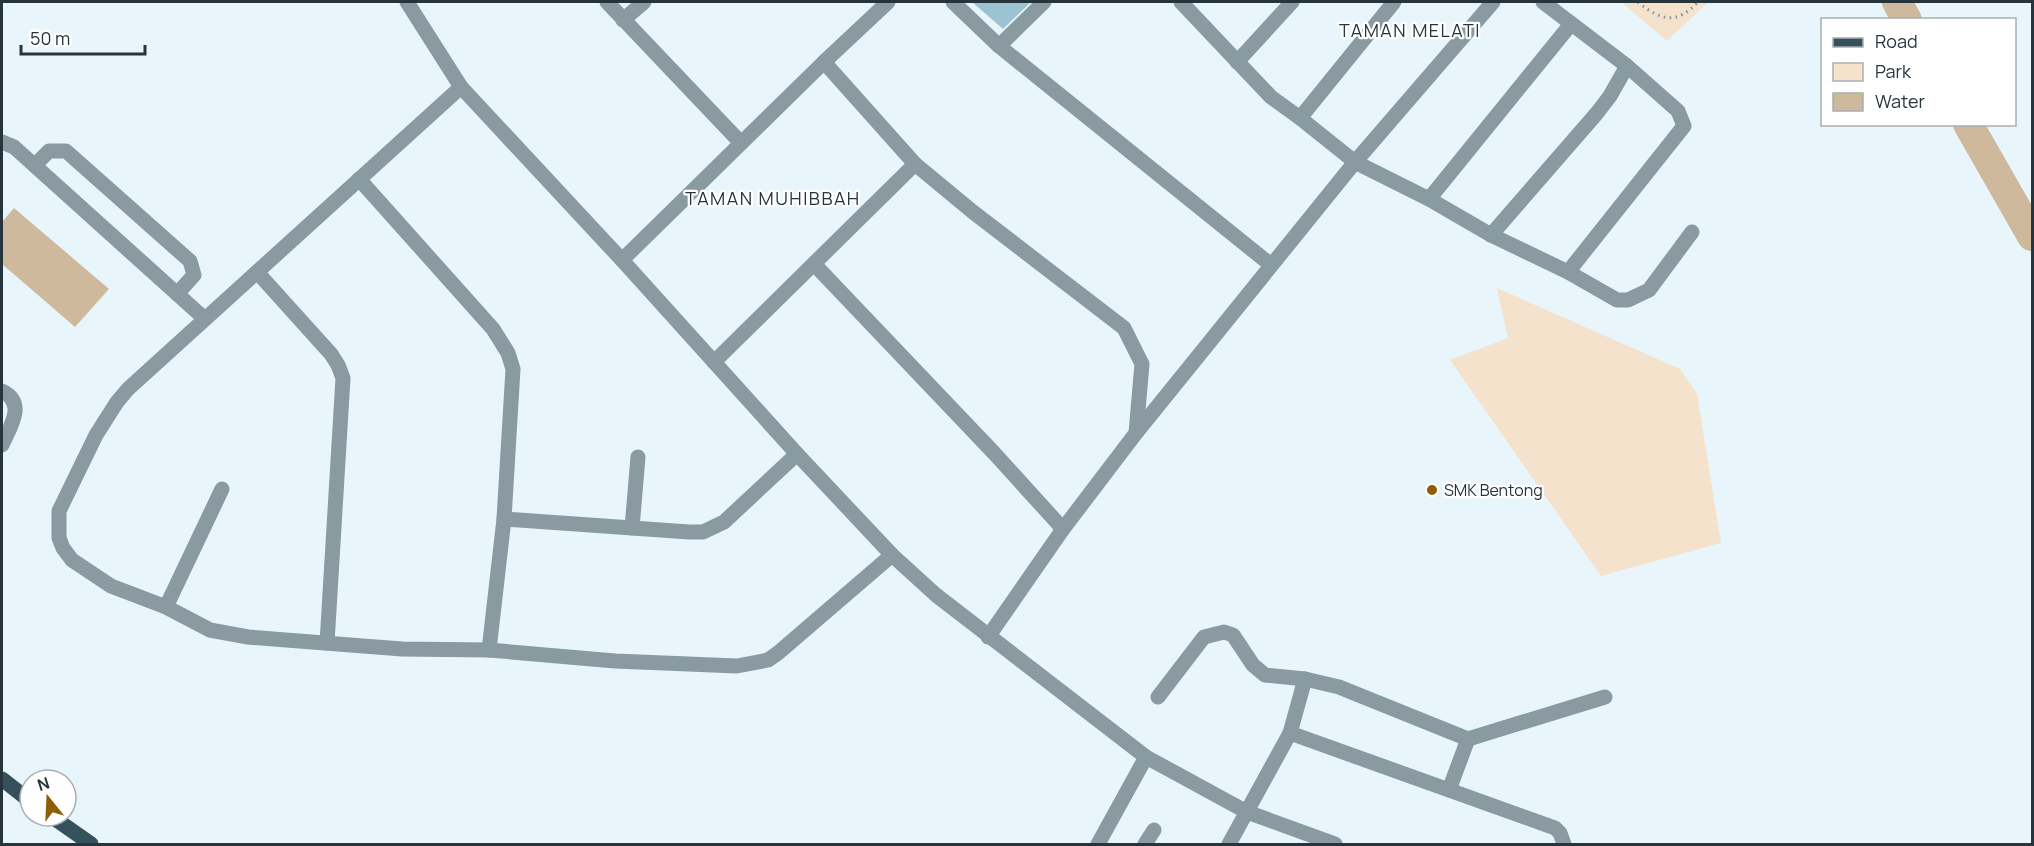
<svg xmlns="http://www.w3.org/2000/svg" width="2034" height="846" font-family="Manrope,sans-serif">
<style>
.green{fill:#f4e2cc}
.water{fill:#cfb99d}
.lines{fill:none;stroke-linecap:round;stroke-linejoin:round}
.river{stroke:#cfb99d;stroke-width:30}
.building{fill:#9cc3d2}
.path{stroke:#86959b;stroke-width:3;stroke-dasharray:1.5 4.5;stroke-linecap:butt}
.minor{stroke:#899aa0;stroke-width:15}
.major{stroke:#34515c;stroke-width:15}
.poi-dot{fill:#8d5e06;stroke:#fff;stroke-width:2}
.labels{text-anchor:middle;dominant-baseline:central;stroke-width:4.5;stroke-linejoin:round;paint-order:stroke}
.poi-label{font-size:16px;fill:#26353b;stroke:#fff;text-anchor:start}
.neighbourhood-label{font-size:18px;letter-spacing:1.5px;fill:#26353b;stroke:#fff}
</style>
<rect width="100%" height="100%" fill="#e8f6fc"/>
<!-- green -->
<g class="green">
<path d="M 1621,2 L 1708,2 L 1667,41 Z"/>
<path d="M 1497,288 L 1680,369 L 1697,394 L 1721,543 L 1601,576 L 1450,360 L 1508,338 Z"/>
</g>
<!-- water -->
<path class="water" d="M 14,208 L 109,289 L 75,327 L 2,264 L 2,222 Z"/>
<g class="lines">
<!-- river -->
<g class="river">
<path d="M 1897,2 L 1907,20"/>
<path d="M 1968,124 L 2032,236"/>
</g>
</g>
<!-- building -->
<path class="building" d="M 972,2 L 1031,2 L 1003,29 Z"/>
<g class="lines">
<!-- path -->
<path class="path" d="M 1638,2 C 1661,21 1676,25 1698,2"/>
<!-- minor -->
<g class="minor">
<path d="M 407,2 L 461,87 L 622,260 L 797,454 L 892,555 L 936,595 L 1146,757 L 1247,812 L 1335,844"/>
<path d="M 607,2 L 741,143"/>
<path d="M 953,2 L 999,46 L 1271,265"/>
<path d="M 1181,2 L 1271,97 L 1300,118 L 1355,162 L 1429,199 L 1491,235 L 1568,272 L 1617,300 L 1628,300 L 1649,290 L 1692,232"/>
<path d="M 1543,2 L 1627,66 L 1678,111 L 1684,126 L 1568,272"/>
<path d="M 623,20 L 644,2"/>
<path d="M 999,46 L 1044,2"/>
<path d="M 824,62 L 915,164 L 973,212 L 1124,328 L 1142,364 L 1136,433 L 1063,529 L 988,637"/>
<path d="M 1237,62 L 1292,2"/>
<path d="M 461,87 L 128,389 L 117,402 L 96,435 L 59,511 L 59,538 L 63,548 L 72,560 L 111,586 L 166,607 L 210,630 L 248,637 L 402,649 L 489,650 L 615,661 L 737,666 L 768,660 L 778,653 L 892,555"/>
<path d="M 1300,118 L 1394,2"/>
<path d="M 2,142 L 14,147 L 205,319"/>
<path d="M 35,165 L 49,151 L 66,151 L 190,261 L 194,275 L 177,294"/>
<path d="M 359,179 L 493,329 L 508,353 L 513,369 L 504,519 L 489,650"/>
<path d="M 1429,199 L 1571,24"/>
<path d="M 1491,235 L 1597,113 L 1610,96 L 1627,66"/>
<path d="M 622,260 L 824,62 L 888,2"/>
<path d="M 814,264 L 994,453 L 1063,529"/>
<path d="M 257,272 L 331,354 L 338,365 L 343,378 L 327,643"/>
<path d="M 714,362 L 915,164"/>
<path d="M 2,391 C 27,403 10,427 2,445"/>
<path d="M 1136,433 L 1355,162 L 1493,2"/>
<path d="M 504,519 L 689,532 L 703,532 L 724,522 L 797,454"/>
<path d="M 632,528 L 638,457"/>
<path d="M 166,607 L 222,489"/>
<path d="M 1158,697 L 1204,637 L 1224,632 L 1233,635 L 1253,665 L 1265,675 L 1305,679 L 1339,687 L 1468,739 L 1605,697"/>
<path d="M 1290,733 L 1555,828 L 1560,833 L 1564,844"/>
<path d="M 1449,790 L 1468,739"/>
<path d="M 1098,844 L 1146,757"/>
<path d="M 1145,844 L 1154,830"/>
<path d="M 1229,844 L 1290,733 L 1305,679"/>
</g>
<!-- major -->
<g class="major">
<path d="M 2,779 L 30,801"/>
<path d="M 51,816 L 91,844"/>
</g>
</g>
<!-- markers -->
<circle class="poi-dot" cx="1432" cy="490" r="6"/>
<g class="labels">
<!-- poi labels -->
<g class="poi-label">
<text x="1444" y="490">SMK Bentong</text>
</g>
<!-- neighbourhood labels -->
<g class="neighbourhood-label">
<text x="1410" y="30">TAMAN MELATI</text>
<text x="773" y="198">TAMAN MUHIBBAH</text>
</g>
</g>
<!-- border -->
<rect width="2034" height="846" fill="none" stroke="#26353b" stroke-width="6"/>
<!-- legend -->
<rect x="1821" y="18" width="195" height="108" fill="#ffffff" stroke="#a8aeb1" stroke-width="1.5"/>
<rect x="1833" y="38" width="30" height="9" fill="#34515c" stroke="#a8aeb1" stroke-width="1.5"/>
<text x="1875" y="48" font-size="18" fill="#26353b">Road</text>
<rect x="1833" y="63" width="30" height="18" fill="#f4e2cc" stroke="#a8aeb1" stroke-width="1.5"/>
<text x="1875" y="78" font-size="18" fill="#26353b">Park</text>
<rect x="1833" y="93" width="30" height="18" fill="#cfb99d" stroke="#a8aeb1" stroke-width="1.5"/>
<text x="1875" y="108" font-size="18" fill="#26353b">Water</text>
<!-- north arrow -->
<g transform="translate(48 798) rotate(342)"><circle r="28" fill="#ffffff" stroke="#a8aeb1" stroke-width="1.5"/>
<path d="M0-4.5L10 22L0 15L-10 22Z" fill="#8d5e06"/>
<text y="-9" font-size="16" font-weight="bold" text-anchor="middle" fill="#26353b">N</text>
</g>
<!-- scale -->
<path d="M21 45v9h124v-9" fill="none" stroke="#26353b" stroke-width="3"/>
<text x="30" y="45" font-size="18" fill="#26353b" stroke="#ffffff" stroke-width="4.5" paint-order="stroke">50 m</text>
</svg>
